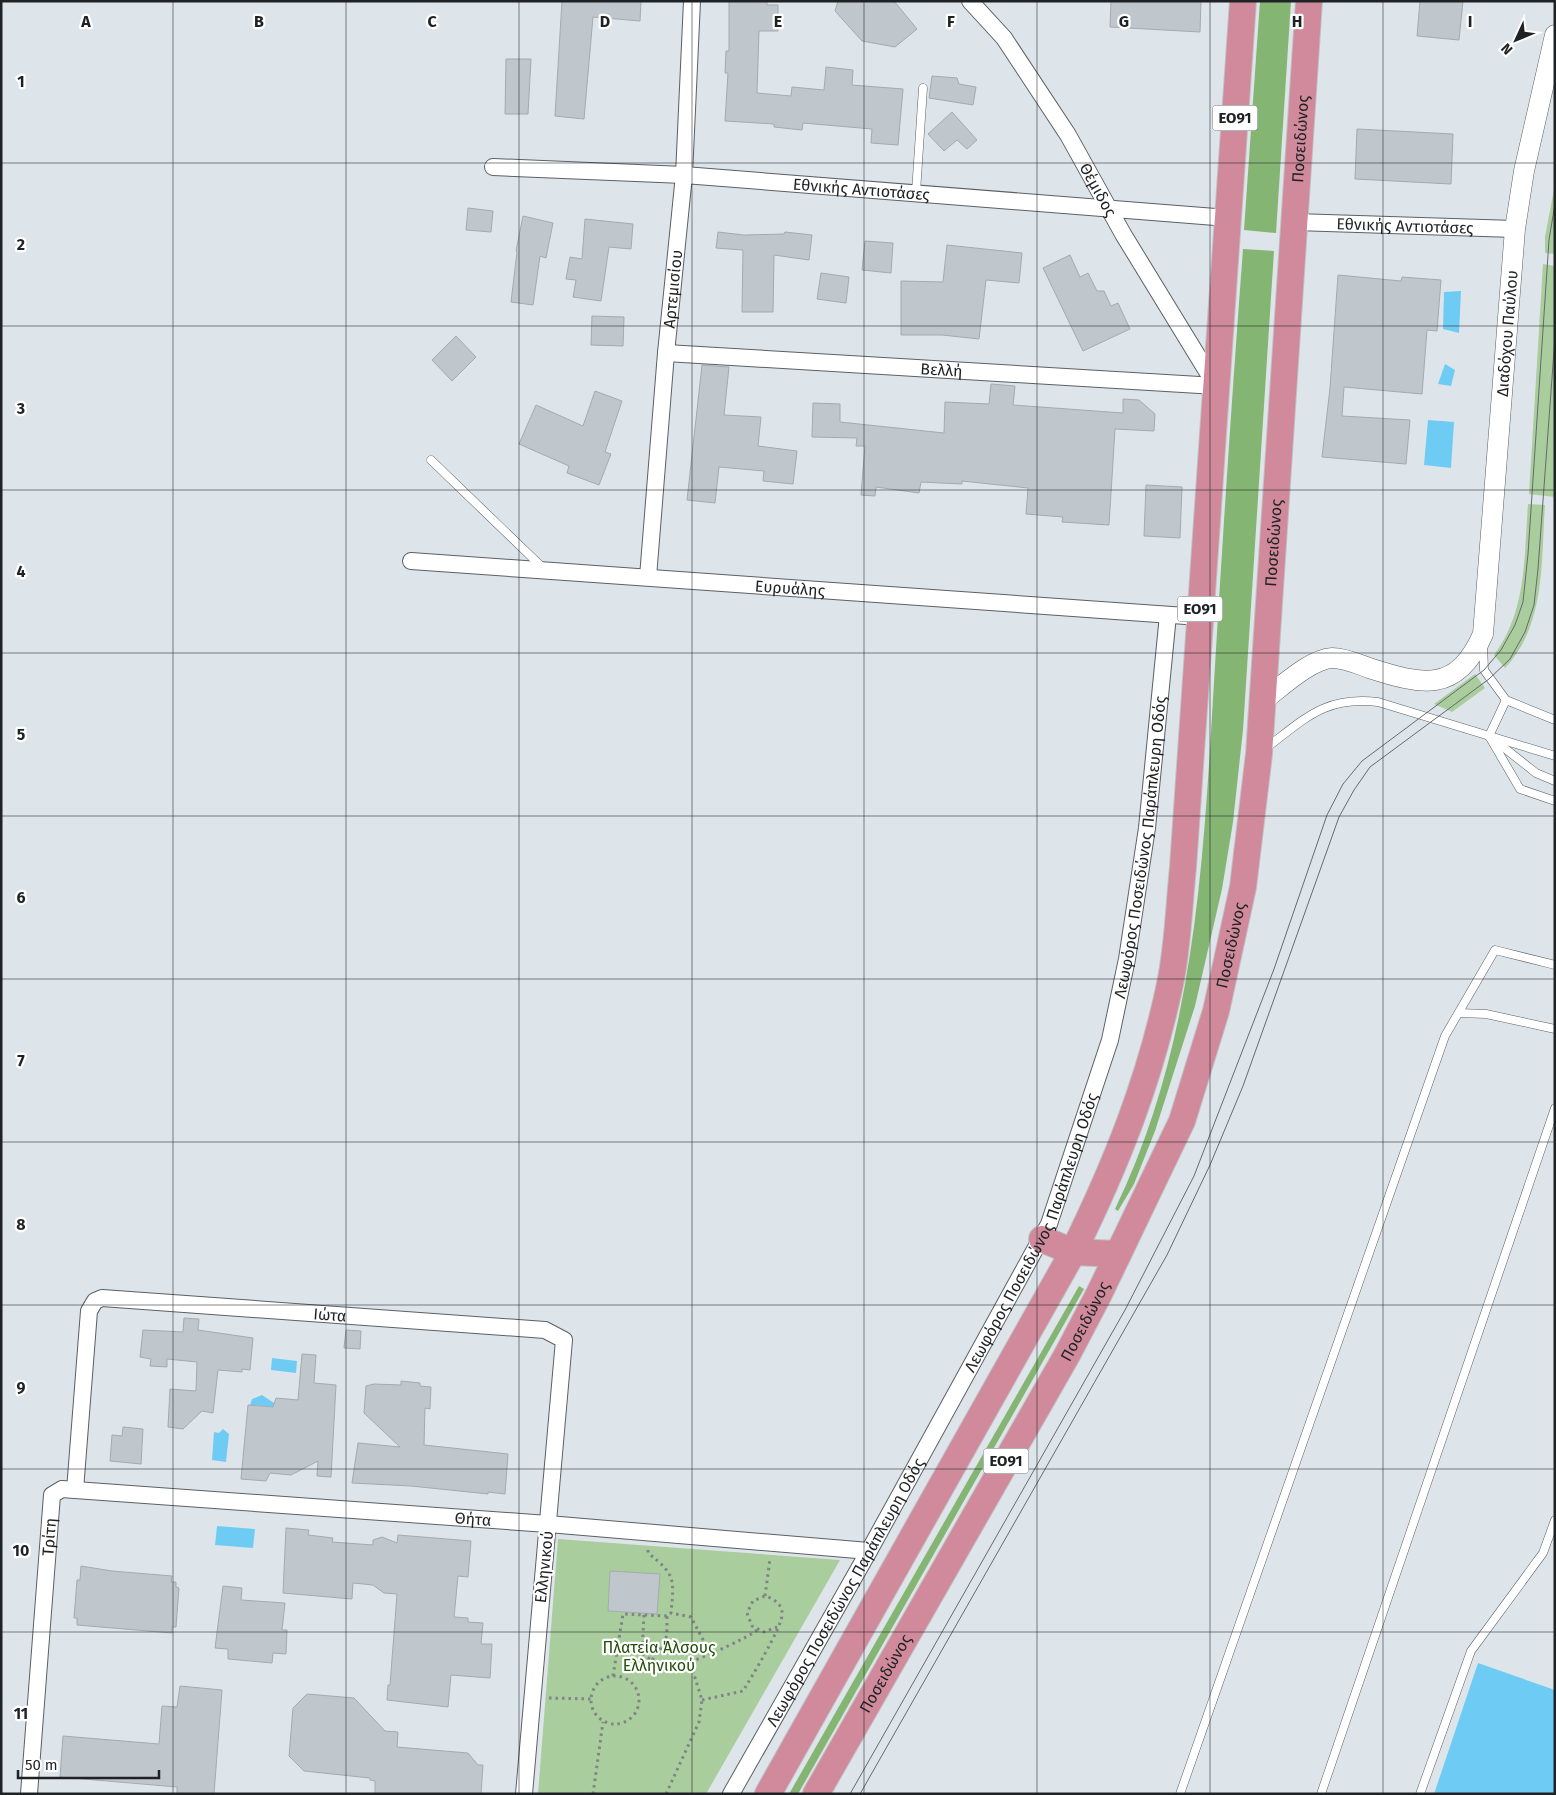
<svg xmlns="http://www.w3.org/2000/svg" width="1556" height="1795" font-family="'Fira Sans',sans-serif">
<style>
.green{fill:#aacd9d}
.forest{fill:#85b573}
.water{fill:#6eccf4}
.building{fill:#c0c7cc;stroke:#a4abb0}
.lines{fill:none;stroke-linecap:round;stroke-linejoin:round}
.service-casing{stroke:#5a6065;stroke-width:9}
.minor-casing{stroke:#5a6065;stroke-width:18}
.tertiary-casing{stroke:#5a6065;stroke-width:21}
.trunk-casing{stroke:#c0c1c2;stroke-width:28}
.path{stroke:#7f8487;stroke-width:3;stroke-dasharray:2.5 4;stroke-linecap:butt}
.service{stroke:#fff;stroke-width:8}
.minor{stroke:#fff;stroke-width:16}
.tertiary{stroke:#fff;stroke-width:20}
.trunk{stroke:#d08a9b;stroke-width:26}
.tram{stroke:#656a6d;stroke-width:1}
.grid{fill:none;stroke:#1f2224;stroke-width:1;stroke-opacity:0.55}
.labels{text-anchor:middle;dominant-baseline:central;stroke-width:4.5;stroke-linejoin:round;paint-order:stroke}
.shield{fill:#fff;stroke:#626466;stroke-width:1}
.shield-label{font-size:15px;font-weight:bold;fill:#1f2224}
.street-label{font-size:16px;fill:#1f2224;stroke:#fff}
.park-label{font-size:16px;fill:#234f0a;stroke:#fff}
.grid-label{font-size:16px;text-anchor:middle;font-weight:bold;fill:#1f2224;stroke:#fff;stroke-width:4.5;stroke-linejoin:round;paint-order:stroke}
</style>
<rect width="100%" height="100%" fill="#dee5ea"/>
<!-- green -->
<g class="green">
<path d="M 1555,184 L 1555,254 L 1545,253 L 1545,237 Z"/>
<path d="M 1543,264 L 1555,266 L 1555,497 L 1529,494 Z"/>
<path d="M 1528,504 L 1545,505 C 1541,561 1546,625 1505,668 L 1494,655 C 1527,611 1524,556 1528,504 Z"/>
<path d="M 1475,674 L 1485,688 L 1452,712 L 1434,704 Z"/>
<path d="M 558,1539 L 840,1560 L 706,1794 L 538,1794 Z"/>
</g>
<!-- forest -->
<g class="forest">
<path d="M 1260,1 L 1291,1 L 1276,233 L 1244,230 Z"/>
<path d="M 1243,249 L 1274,251 L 1243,730 L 1233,822 L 1222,889 L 1195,1006 L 1155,1131 L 1134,1184 L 1118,1211 L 1115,1209 C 1200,1033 1204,841 1216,649 C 1224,516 1233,382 1243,249 Z"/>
<path d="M 1079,1286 L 1084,1289 L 798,1794 L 789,1794 Z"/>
</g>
<!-- water -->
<g class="water">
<path d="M 1461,291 L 1459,333 L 1443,329 L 1444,292 Z"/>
<path d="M 1445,364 L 1455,370 L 1451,386 L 1438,384 Z"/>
<path d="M 1428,420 L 1454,422 L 1451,468 L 1424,465 Z"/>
<path d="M 272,1358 L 297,1361 L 296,1373 L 271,1370 Z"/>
<path d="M 262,1395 L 274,1403 L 274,1407 L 250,1405 L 252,1399 Z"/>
<path d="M 223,1429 L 229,1434 L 226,1462 L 212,1460 L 214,1432 L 219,1433 Z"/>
<path d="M 217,1526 L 255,1529 L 253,1548 L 215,1545 Z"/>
<path d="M 1478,1663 L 1555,1690 L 1555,1794 L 1434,1794 Z"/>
</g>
<!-- building -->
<g class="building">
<path d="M 562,1 L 641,1 L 640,21 L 593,17 L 584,119 L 555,116 Z"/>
<path d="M 729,1 L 767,1 L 767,5 L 778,5 L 778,31 L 759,31 L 757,93 L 791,96 L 792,87 L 824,90 L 826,67 L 853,70 L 852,85 L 903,89 L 898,145 L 871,143 L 872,129 L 803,123 L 802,130 L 774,127 L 774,124 L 725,121 L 728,73 L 725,73 L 726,51 L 729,51 Z"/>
<path d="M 838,1 L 894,1 L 917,29 L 895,47 L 862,41 L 835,11 Z"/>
<path d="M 1111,1 L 1201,1 L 1200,32 L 1110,27 Z"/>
<path d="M 1420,1 L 1463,1 L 1459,40 L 1417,36 Z"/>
<path d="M 506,59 L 531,59 L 528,114 L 505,114 Z"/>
<path d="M 932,76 L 957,78 L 959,84 L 976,87 L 973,105 L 929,98 Z"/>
<path d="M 952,112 L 977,140 L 967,149 L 957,140 L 944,151 L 928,134 Z"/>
<path d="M 1357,129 L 1453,134 L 1451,184 L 1355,179 Z"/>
<path d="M 468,208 L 493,211 L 491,232 L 466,230 Z"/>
<path d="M 523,216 L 553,223 L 546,258 L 540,256 L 533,305 L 511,302 L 517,252 L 516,251 Z"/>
<path d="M 585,219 L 633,224 L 631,249 L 609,247 L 601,301 L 573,297 L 576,280 L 566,279 L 570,257 L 582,259 Z"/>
<path d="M 718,232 L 744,235 L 784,234 L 785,232 L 812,235 L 809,260 L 774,255 L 773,312 L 742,312 L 743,250 L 716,248 Z"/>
<path d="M 865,241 L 893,243 L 891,273 L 862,270 Z"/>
<path d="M 947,245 L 1022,253 L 1019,283 L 986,280 L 979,339 L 942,335 L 901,335 L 901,281 L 943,282 Z"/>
<path d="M 1070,255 L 1080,277 L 1088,273 L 1097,291 L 1104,291 L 1111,306 L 1118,303 L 1130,329 L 1083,351 L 1043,268 Z"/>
<path d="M 821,273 L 849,277 L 846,303 L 817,299 Z"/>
<path d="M 1338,275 L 1401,281 L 1402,277 L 1441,280 L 1437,331 L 1427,330 L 1422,394 L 1344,387 L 1342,416 L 1410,420 L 1406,464 L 1322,457 L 1330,388 Z"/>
<path d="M 592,316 L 624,317 L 623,346 L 591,345 Z"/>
<path d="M 456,336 L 476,357 L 452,381 L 432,360 Z"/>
<path d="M 702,365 L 729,367 L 724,415 L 761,417 L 758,446 L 797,451 L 793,484 L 763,481 L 764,471 L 719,467 L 715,503 L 687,500 Z"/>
<path d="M 991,384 L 1015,386 L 1013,405 L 1123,413 L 1123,399 L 1139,400 L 1155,414 L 1154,431 L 1115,429 L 1109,525 L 1062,522 L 1063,517 L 1026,514 L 1028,488 L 962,481 L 962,484 L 921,482 L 919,493 L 876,487 L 875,496 L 861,495 L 865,446 L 856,446 L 857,438 L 812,437 L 813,403 L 840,404 L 840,422 L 944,433 L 945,402 L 989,404 Z"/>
<path d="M 595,391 L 622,401 L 605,452 L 611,454 L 599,485 L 567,473 L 569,466 L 519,444 L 536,405 L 583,426 Z"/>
<path d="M 1146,485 L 1182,487 L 1180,538 L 1144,536 Z"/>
<path d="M 184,1318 L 199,1319 L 198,1330 L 253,1338 L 250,1370 L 242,1369 L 242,1372 L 218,1370 L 213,1413 L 202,1411 L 183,1429 L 168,1427 L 170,1389 L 196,1391 L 197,1362 L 167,1359 L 167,1367 L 150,1366 L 151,1359 L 140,1357 L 143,1330 L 183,1332 Z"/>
<path d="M 346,1330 L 361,1331 L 360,1349 L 344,1348 Z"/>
<path d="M 302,1354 L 316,1355 L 314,1383 L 336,1385 L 331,1477 L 317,1476 L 318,1461 L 291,1475 L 270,1473 L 266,1481 L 241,1479 L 248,1405 L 273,1407 L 276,1398 L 298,1400 Z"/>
<path d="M 401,1381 L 420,1383 L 420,1386 L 431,1387 L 430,1409 L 425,1408 L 424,1445 L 508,1454 L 505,1494 L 488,1492 L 488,1494 L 411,1486 L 352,1483 L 358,1443 L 400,1447 L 364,1413 L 366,1386 L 374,1384 L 401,1385 Z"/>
<path d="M 123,1427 L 143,1429 L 141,1464 L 110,1461 L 112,1435 L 122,1436 Z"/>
<path d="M 286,1528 L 309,1530 L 308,1535 L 333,1538 L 332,1542 L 373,1545 L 373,1540 L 382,1537 L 397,1543 L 398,1535 L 471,1541 L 468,1577 L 458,1576 L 454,1617 L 468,1618 L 468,1622 L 483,1623 L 481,1644 L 492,1644 L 490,1678 L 451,1675 L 448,1707 L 387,1700 L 388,1685 L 390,1685 L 397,1594 L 384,1593 L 373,1585 L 353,1583 L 352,1599 L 283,1593 Z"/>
<path d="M 81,1566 L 112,1571 L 172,1576 L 171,1582 L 176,1582 L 176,1587 L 179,1588 L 176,1627 L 172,1627 L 172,1633 L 77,1625 L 77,1618 L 74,1618 L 77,1580 L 80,1580 Z"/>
<path d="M 610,1571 L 660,1574 L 657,1614 L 608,1611 Z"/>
<path d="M 223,1586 L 242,1588 L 241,1600 L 285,1603 L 282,1630 L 287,1630 L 286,1654 L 273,1653 L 272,1663 L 228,1659 L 228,1649 L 215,1648 Z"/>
<path d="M 180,1686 L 222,1690 L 214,1794 L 177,1794 L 177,1787 L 60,1777 L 63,1736 L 159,1744 L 162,1706 L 177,1707 Z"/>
<path d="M 307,1694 L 354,1698 L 385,1731 L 398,1732 L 397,1747 L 468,1753 L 478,1765 L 483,1765 L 481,1794 L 375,1794 L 375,1781 L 370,1780 L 370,1778 L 304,1771 L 289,1756 L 293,1708 Z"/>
</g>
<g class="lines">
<defs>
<g id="service">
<path d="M 916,192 L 923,88"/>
<path d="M 431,460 L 543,568"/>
<path d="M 1483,644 L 1484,670 L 1506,700 L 1555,720"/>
<path d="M 1489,736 L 1520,789 L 1555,801"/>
<path d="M 1489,736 L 1506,700"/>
<path d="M 1493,739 L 1536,773 L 1555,781"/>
<path d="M 1266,748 C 1306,718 1325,696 1378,702 L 1555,756"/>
<path d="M 1459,1013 L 1486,1014 L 1555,1029"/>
<path d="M 1180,1794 L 1445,1036 L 1495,950 L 1555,965"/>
<path d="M 1321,1794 L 1555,1108"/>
<path d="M 1420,1794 L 1471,1651 L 1543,1553 L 1555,1520"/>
</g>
<g id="minor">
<path id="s1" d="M 970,1 L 1004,38 L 1068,135 L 1123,234 L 1216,386"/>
<path id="s2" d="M 493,167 L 684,175 L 1228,218"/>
<path id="s3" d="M 1295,222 L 1515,229"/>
<path id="s4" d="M 666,353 L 1216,386"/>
<path id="s5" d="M 411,561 L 1200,617"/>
<path id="s6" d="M 648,577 L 666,353 L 684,175 L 692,1"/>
<path id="s7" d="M 75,1490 L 548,1524 L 869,1551"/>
<path id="s8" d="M 29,1794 L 52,1495 L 62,1489 L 75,1490 L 89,1311 L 95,1301 L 102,1298 L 545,1330 L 564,1340 L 524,1794"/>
<path id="s9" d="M 731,1794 L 869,1551 L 1049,1224 L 1110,1040 L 1127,959 L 1147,828 L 1168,615"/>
</g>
<g id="tertiary">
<path id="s10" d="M 1261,702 C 1279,689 1310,659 1332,658 C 1345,658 1358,664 1369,668 C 1422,685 1457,694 1483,634 L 1515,229 L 1524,171 L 1555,35"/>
</g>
<g id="trunk">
<path d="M 1042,1239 L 1073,1252 L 1118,1254"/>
<path d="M 768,1794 L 1073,1252 C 1116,1165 1150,1080 1170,984 C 1178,946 1179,905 1183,867 L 1243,1"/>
<path id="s11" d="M 816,1794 L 1067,1355 L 1099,1294 L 1182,1121 L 1216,1011 L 1243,887 L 1259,754 L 1309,1"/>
</g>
</defs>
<!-- service casing -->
<use href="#service" class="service-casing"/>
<!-- minor casing -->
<use href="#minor" class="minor-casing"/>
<!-- tertiary casing -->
<use href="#tertiary" class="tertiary-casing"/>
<!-- trunk casing -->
<use href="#trunk" class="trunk-casing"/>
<!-- path -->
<g class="path">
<path d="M 648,1550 L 648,1553 C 676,1575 674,1579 671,1613"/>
<path d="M 765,1596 L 770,1559"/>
<path d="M 644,1615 L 642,1653 C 650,1660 662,1667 674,1667 C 685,1666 749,1638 757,1630"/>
<path d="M 652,1660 C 668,1640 667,1640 667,1616"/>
<circle cx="615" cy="1700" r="24"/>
<path d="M 613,1676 L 623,1614 L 667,1616 L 671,1613 L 691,1617 L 710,1653"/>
<path d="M 549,1698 L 591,1699"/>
<path d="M 702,1700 L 743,1691 C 751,1678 782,1627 782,1615 C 783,1604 774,1599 765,1596 L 753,1601 L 747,1613 L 752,1626 L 764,1632 L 777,1627"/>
<path d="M 593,1794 L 603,1722"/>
<path d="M 666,1794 L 699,1722 L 702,1700 L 690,1662"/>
</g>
<!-- service -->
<use href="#service" class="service"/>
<!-- minor -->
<use href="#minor" class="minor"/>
<!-- tertiary -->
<use href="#tertiary" class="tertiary"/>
<!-- trunk -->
<use href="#trunk" class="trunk"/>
<!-- tram -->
<g class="tram">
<path d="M 850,1794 L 1125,1310 L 1194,1176 L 1274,969 L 1327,815 L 1343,784 L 1362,761 L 1484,670 L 1501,650 L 1515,625 L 1523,602 L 1528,554 L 1549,240 L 1555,204"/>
<path d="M 860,1794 L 1167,1255 L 1210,1165 L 1243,1086 L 1339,817 L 1354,790 L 1370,767 L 1489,679 L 1510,659 L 1525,632 L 1534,605 L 1538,569 L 1555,337"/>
</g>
</g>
<!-- grid -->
<path class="grid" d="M 173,1 L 173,1794M 346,1 L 346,1794M 519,1 L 519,1794M 692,1 L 692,1794M 864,1 L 864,1794M 1037,1 L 1037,1794M 1210,1 L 1210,1794M 1383,1 L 1383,1794M 1,163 L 1555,163M 1,326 L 1555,326M 1,490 L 1555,490M 1,653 L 1555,653M 1,816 L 1555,816M 1,979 L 1555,979M 1,1142 L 1555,1142M 1,1305 L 1555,1305M 1,1469 L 1555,1469M 1,1632 L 1555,1632"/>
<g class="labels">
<!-- shield labels -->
<g class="shield">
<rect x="1212.5" y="105.5" width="45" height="25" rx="4"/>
<rect x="1177.5" y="596.5" width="45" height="25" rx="4"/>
<rect x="983.5" y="1448.5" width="45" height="25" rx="4"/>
</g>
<g class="shield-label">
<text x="1235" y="118">ΕΟ91</text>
<text x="1200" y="609">ΕΟ91</text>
<text x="1006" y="1461">ΕΟ91</text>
</g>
<!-- street labels -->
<g class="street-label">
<text stroke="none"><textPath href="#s11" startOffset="1759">Ποσειδώνος</textPath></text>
<text stroke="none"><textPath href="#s2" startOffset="369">Εθνικής Αντιοτάσες</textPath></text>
<text stroke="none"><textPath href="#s1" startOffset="229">Θέμιδος</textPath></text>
<text stroke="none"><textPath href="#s3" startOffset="110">Εθνικής Αντιοτάσες</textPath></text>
<text stroke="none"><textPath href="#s6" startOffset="289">Αρτεμισίου</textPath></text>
<text stroke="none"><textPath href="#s10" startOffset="562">Διαδόχου Παύλου</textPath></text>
<text stroke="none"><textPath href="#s4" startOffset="276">Βελλή</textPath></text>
<text stroke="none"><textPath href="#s11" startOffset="1354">Ποσειδώνος</textPath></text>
<text stroke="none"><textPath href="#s5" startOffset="380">Ευρυάλης</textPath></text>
<text stroke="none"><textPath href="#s9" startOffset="1042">Λεωφόρος Ποσειδώνος Παράπλευρη Οδός</textPath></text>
<text stroke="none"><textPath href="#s11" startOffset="949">Ποσειδώνος</textPath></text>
<text stroke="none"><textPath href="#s9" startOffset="638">Λεωφόρος Ποσειδώνος Παράπλευρη Οδός</textPath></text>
<text stroke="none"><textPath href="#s8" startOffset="752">Ιώτα</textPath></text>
<text stroke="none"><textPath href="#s11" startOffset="544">Ποσειδώνος</textPath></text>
<text stroke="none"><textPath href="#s7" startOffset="399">Θήτα</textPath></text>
<text stroke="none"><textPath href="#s8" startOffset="258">Τρίτη</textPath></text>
<text transform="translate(544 1567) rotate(-84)">Ελληνικού</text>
<text stroke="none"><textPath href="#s9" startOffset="232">Λεωφόρος Ποσειδώνος Παράπλευρη Οδός</textPath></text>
<text stroke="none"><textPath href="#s11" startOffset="139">Ποσειδώνος</textPath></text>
</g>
<!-- park labels -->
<g class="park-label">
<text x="659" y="1647">Πλατεία Άλσους<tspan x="659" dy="18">Ελληνικού</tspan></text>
</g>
</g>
<g class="grid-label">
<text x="86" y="27">A</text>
<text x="259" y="27">B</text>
<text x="432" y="27">C</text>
<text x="605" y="27">D</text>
<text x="778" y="27">E</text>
<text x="951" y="27">F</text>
<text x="1124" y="27">G</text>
<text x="1297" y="27">H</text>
<text x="1470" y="27">I</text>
<text x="21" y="87">1</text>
<text x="21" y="250">2</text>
<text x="21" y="414">3</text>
<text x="21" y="577">4</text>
<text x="21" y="740">5</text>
<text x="21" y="903">6</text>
<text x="21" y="1066">7</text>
<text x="21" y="1230">8</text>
<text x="21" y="1393">9</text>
<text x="21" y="1556">10</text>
<text x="21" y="1719">11</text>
</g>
<!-- border -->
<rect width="1556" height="1795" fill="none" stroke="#1f2224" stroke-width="5"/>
<!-- north arrow -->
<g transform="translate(1516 40) rotate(226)" stroke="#ffffff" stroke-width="4" paint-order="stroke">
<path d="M0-4L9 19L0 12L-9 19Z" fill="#1f2224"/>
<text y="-8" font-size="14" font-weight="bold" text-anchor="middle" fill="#1f2224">N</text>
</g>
<!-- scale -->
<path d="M18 1770v8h141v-8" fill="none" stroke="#1f2224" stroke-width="2.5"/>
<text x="25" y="1770" font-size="15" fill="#1f2224" stroke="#ffffff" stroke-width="4" paint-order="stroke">50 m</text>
</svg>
